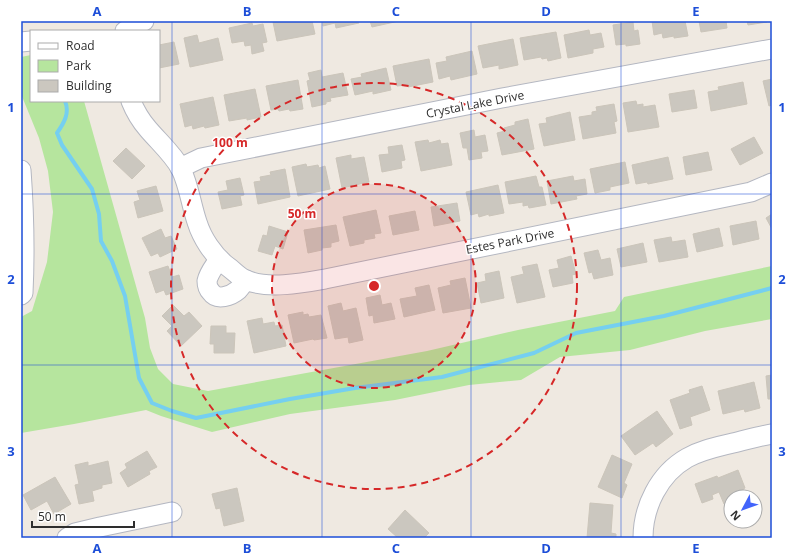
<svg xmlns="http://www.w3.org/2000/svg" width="793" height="559" font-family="'Open Sans',sans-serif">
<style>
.green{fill:#b6e59e}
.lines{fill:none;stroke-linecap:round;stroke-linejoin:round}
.stream{stroke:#75cff0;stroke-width:4}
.building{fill:#cbc7bf;stroke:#cbc5ba}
.minor-casing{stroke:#b4b7c1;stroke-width:21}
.minor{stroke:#fff;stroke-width:19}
.grid{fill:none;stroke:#1d4ed8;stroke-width:1;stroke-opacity:0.55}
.ring{fill:none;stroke:#d62828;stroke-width:2;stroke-dasharray:7 5}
.labels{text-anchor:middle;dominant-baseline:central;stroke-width:3;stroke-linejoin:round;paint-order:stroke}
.street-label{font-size:12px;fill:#2e2e2e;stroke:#fff}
.centre{fill:#d62828;stroke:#fff;stroke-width:2}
.ring-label{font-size:12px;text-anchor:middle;font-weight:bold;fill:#d62828;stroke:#fff;stroke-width:3;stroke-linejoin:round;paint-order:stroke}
.neatline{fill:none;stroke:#1d4ed8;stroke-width:1.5}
.grid-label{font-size:13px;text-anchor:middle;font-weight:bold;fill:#1d4ed8}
</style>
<rect width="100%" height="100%" fill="#efe9e1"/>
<!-- green -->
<path class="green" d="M 31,55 L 31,101 L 84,101 L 145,318 L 150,348 L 158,369 L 173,384 L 208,391 L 427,351 L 518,330 L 615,311 L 624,297 L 772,266 L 772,319 L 705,331 L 630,350 L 560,357 L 521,380 L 469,385 L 395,400 L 290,414 L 212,432 L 161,416 L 146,410 L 74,424 L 21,433 L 21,317 L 32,311 L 47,262 L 53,212 L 48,171 L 39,138 L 21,94 L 21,57 Z"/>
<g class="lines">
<!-- stream -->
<path class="stream" d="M 65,101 C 70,113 64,123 57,133 L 62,145 L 92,189 L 99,214 L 101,241 L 112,261 L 125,296 L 139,378 L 152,403 L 172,411 L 196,418 L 290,399 L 355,388 L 442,377 L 534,353 L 576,333 L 664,316 L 772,288"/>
</g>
<!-- building -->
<g class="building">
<path d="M 278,21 L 312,21 L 315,34 L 277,41 L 273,22 Z"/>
<path d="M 323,21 L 358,21 L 359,23 L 336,28 L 335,23 L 323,26 Z"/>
<path d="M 370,21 L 399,21 L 372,27 Z"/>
<path d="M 652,21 L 685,21 L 688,36 L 674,38 L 674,36 L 663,38 L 662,33 L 654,35 Z"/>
<path d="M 699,21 L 726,21 L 727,28 L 701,32 Z"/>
<path d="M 747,21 L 767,21 L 767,22 L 748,25 Z"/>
<path d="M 633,22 L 634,31 L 638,30 L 640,44 L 626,46 L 626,44 L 616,45 L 613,25 Z"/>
<path d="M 252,23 L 253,26 L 263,24 L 267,42 L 262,43 L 264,51 L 252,54 L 251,45 L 245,46 L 244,41 L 232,43 L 229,28 Z"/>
<path d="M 589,30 L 590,35 L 601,33 L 604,47 L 593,49 L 593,53 L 568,58 L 564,35 Z"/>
<path d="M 556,32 L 561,58 L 548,61 L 547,58 L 542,59 L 541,57 L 524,60 L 520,38 Z"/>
<path d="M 197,35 L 199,43 L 218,38 L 223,60 L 190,67 L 184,38 Z"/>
<path d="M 513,39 L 518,65 L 499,69 L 499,65 L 483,68 L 478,46 Z"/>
<path d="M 174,42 L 179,64 L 159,68 L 159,45 Z"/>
<path d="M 472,51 L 477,74 L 451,80 L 450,76 L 439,79 L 436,63 L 447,61 L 446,57 Z"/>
<path d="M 429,59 L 433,82 L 408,87 L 407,85 L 397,86 L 393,66 Z"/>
<path d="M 386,68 L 391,90 L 373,94 L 373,91 L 355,95 L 351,79 L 362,77 L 361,74 Z"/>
<path d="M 321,70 L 322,77 L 343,73 L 348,95 L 330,98 L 331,101 L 326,102 L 326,104 L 312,107 L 307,81 L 310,80 L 308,73 Z"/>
<path d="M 772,79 L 772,105 L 769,106 L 763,81 Z"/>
<path d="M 298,80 L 303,109 L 290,111 L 289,109 L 279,111 L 278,109 L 271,110 L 266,86 Z"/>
<path d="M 743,82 L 747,104 L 711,111 L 708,92 L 719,90 L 718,87 Z"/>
<path d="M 255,89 L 261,117 L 247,120 L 247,118 L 229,121 L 224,95 Z"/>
<path d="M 694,90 L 697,108 L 672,112 L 669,94 Z"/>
<path d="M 213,97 L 219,125 L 205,128 L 204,126 L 193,129 L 192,125 L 185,127 L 180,104 Z"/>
<path d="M 636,101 L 637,105 L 643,104 L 643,107 L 655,105 L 659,127 L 628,132 L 623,103 Z"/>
<path d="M 614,104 L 617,121 L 614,122 L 616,133 L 583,139 L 579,117 L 592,115 L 592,112 L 597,111 L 596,107 Z"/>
<path d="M 570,112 L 575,140 L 544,146 L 539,124 L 547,123 L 546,118 Z"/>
<path d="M 528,119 L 534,149 L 502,155 L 497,133 L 505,131 L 504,128 L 515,125 L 515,122 Z"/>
<path d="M 474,130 L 475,137 L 485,135 L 488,151 L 481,152 L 482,158 L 469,160 L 467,148 L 463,148 L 460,133 Z"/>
<path d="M 754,137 L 763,153 L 740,165 L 731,149 Z"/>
<path d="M 428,140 L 429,143 L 440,140 L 441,144 L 448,143 L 452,165 L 421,171 L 415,142 Z"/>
<path d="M 402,145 L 405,160 L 401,161 L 402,168 L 382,172 L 379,155 L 389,154 L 388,147 Z"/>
<path d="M 126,148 L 145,166 L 132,179 L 113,161 Z"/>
<path d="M 708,152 L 712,170 L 686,175 L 683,157 Z"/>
<path d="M 351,155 L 351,159 L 364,157 L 369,182 L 342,188 L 336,158 Z"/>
<path d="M 668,157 L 673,179 L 648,184 L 647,182 L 636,184 L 632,165 Z"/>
<path d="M 625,162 L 629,183 L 610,187 L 610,190 L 595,193 L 590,169 Z"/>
<path d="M 306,164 L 307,167 L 318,165 L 319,168 L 325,166 L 330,189 L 298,196 L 292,167 Z"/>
<path d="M 285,169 L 290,197 L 258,204 L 254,182 L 261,181 L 260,177 L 271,175 L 270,172 Z"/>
<path d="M 536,176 L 539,187 L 542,187 L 546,205 L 529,208 L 528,205 L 523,206 L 523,202 L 509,204 L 505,182 Z"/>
<path d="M 573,176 L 574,181 L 585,179 L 587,194 L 576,196 L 577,199 L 551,204 L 547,181 Z"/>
<path d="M 240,178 L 244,195 L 240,196 L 242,205 L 222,209 L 218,192 L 228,190 L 226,181 Z"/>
<path d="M 498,185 L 504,213 L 489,216 L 489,214 L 479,217 L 478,213 L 471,215 L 466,192 Z"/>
<path d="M 156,186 L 163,211 L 138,218 L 134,202 L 140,200 L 137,191 Z"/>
<path d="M 457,203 L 460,221 L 434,226 L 431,207 Z"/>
<path d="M 376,210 L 381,233 L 374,234 L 375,238 L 364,240 L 364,243 L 350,246 L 343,217 Z"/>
<path d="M 415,211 L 419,230 L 393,235 L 389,216 Z"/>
<path d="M 772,214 L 772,229 L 766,218 Z"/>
<path d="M 756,221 L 759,239 L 733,245 L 730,226 Z"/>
<path d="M 336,225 L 339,241 L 331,243 L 331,247 L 322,248 L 322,250 L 308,253 L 304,230 Z"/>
<path d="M 269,226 L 288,232 L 283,249 L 275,246 L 272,255 L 258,251 L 263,235 L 267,236 Z"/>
<path d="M 719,228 L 723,246 L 697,252 L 693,234 Z"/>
<path d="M 161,229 L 165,238 L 171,236 L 177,249 L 160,257 L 158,253 L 151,256 L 142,238 Z"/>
<path d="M 671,237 L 672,242 L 685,240 L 688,257 L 659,262 L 654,240 Z"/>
<path d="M 643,243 L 647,262 L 621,267 L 617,249 Z"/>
<path d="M 598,250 L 601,260 L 610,258 L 613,275 L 594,279 L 592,272 L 589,273 L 584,253 Z"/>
<path d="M 571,256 L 576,274 L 572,275 L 573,283 L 553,287 L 549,270 L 559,268 L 557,260 Z"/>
<path d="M 537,264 L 545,297 L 517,303 L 511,277 L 524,274 L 522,267 Z"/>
<path d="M 168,266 L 172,277 L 179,275 L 183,289 L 166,295 L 164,290 L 156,293 L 149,272 Z"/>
<path d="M 499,271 L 504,298 L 481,303 L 477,283 L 486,281 L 485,274 Z"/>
<path d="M 465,278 L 471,308 L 443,313 L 438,288 L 451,285 L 450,281 Z"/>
<path d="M 429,285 L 435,310 L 404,317 L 400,299 L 417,296 L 415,288 Z"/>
<path d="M 380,295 L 382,305 L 391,303 L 395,319 L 374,323 L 373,315 L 369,316 L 366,298 Z"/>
<path d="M 341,303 L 343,311 L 356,308 L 363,340 L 349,343 L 348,337 L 335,339 L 328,306 Z"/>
<path d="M 173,305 L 184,316 L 189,312 L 202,326 L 181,346 L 167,331 L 172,326 L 162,316 Z"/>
<path d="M 303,312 L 303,315 L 308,314 L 309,317 L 321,315 L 327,338 L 314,340 L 313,339 L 294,343 L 288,315 Z"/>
<path d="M 262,318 L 263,324 L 274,322 L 275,326 L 282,325 L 286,346 L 254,353 L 247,321 Z"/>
<path d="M 211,326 L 226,326 L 226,333 L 235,333 L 234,353 L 214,353 L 214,344 L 210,344 Z"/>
<path d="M 772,375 L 772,399 L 768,399 L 766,376 Z"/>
<path d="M 754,382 L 760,408 L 745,412 L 744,409 L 723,414 L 718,391 Z"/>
<path d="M 702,386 L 710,410 L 690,417 L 692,425 L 680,429 L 670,400 L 690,393 L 689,390 Z"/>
<path d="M 657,411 L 673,434 L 656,447 L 653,443 L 635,455 L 621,436 Z"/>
<path d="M 147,451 L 157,467 L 149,471 L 150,474 L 128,487 L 120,473 L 127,468 L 125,464 Z"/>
<path d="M 612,455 L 632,464 L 624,483 L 627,485 L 622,498 L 598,487 Z"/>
<path d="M 108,461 L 112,483 L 102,485 L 102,488 L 92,491 L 94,501 L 79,504 L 75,485 L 79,484 L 75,465 L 88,462 L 88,466 Z"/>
<path d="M 738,470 L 745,488 L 743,489 L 745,496 L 731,497 L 731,502 L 724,504 L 719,492 L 712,495 L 713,499 L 702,503 L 695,484 L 717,476 L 718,478 Z"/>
<path d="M 55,477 L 71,504 L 54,514 L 47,501 L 31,510 L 23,495 Z"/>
<path d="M 237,488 L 244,521 L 224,526 L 220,508 L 216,509 L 212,494 Z"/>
<path d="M 590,503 L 613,505 L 611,533 L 616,534 L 616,538 L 587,538 Z"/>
<path d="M 405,510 L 429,533 L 424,538 L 398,538 L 388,529 Z"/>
</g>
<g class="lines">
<defs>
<g id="minor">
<path d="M 125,31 L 138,23 L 144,21"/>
<path d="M 21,42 L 31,41"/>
<path d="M 131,101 C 135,111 141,121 148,129 C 159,142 173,154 181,169 C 189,186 191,204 197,222 C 202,238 213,255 227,266 C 233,270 238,276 244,279 C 265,290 303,283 325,279 L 751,192 L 772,183"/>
<path d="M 180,168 L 201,158 L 502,98 L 772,49"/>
<path d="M 21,170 C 24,211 25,252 23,293 L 21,295"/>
<path d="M 219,259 C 215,266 209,272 207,281 C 207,285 208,289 211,292 C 217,301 231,296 238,290 C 241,287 243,283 246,280"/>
<path d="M 67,538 L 75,533 L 100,527 L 172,512"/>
<path d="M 643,538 C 643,507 659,474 687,458 C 701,450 717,447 733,443 C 746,440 759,436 772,434"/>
</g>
</defs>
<!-- minor casing -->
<use href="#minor" class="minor-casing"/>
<!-- minor -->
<use href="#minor" class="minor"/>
</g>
<!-- grid -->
<path class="grid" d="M 172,21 L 172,538M 322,21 L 322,538M 471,21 L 471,538M 621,21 L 621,538M 21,194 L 772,194M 21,365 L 772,365"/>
<!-- distance rings -->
<circle cx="374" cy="286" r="102" fill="#d62828" fill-opacity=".12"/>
<g class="ring">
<circle cx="374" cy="286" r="102"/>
<circle cx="374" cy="286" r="203"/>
</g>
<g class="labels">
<!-- street labels -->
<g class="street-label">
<text transform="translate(475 104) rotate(-11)">Crystal Lake Drive</text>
<text transform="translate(510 241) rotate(-11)">Estes Park Drive</text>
</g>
</g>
<circle cx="374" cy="286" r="6" class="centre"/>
<g class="ring-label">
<text x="230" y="147">100 m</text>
<text x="302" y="218">50 m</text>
</g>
<!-- border -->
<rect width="793" height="559" fill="none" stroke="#ffffff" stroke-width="44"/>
<!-- legend -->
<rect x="30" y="30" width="130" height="72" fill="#ffffff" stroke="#ababab"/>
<rect x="38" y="43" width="20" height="6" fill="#ffffff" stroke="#ababab"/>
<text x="66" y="50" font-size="12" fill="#2e2e2e">Road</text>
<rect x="38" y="60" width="20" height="12" fill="#b6e59e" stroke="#ababab"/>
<text x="66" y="70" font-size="12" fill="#2e2e2e">Park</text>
<rect x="38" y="80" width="20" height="12" fill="#cbc7bf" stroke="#ababab"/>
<text x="66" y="90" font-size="12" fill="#2e2e2e">Building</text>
<!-- north arrow -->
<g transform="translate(743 509) rotate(229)"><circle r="19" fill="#ffffff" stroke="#ababab"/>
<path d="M0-3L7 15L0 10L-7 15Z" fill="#4264fb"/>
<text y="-6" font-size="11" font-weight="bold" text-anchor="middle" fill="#2e2e2e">N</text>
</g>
<!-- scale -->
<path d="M32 521v6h102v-6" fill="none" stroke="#2e2e2e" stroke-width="2"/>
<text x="38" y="521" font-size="12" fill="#2e2e2e" stroke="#ffffff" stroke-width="3" paint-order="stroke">50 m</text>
<rect x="22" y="22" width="749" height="515" class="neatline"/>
<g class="grid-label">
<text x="97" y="16">A</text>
<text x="247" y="16">B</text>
<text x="396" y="16">C</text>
<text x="546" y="16">D</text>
<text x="696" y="16">E</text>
<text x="11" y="112">1</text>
<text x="782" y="112">1</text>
<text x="11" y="284">2</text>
<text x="782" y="284">2</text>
<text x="11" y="456">3</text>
<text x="782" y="456">3</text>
<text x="97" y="553">A</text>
<text x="247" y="553">B</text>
<text x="396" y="553">C</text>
<text x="546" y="553">D</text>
<text x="696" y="553">E</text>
</g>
</svg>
